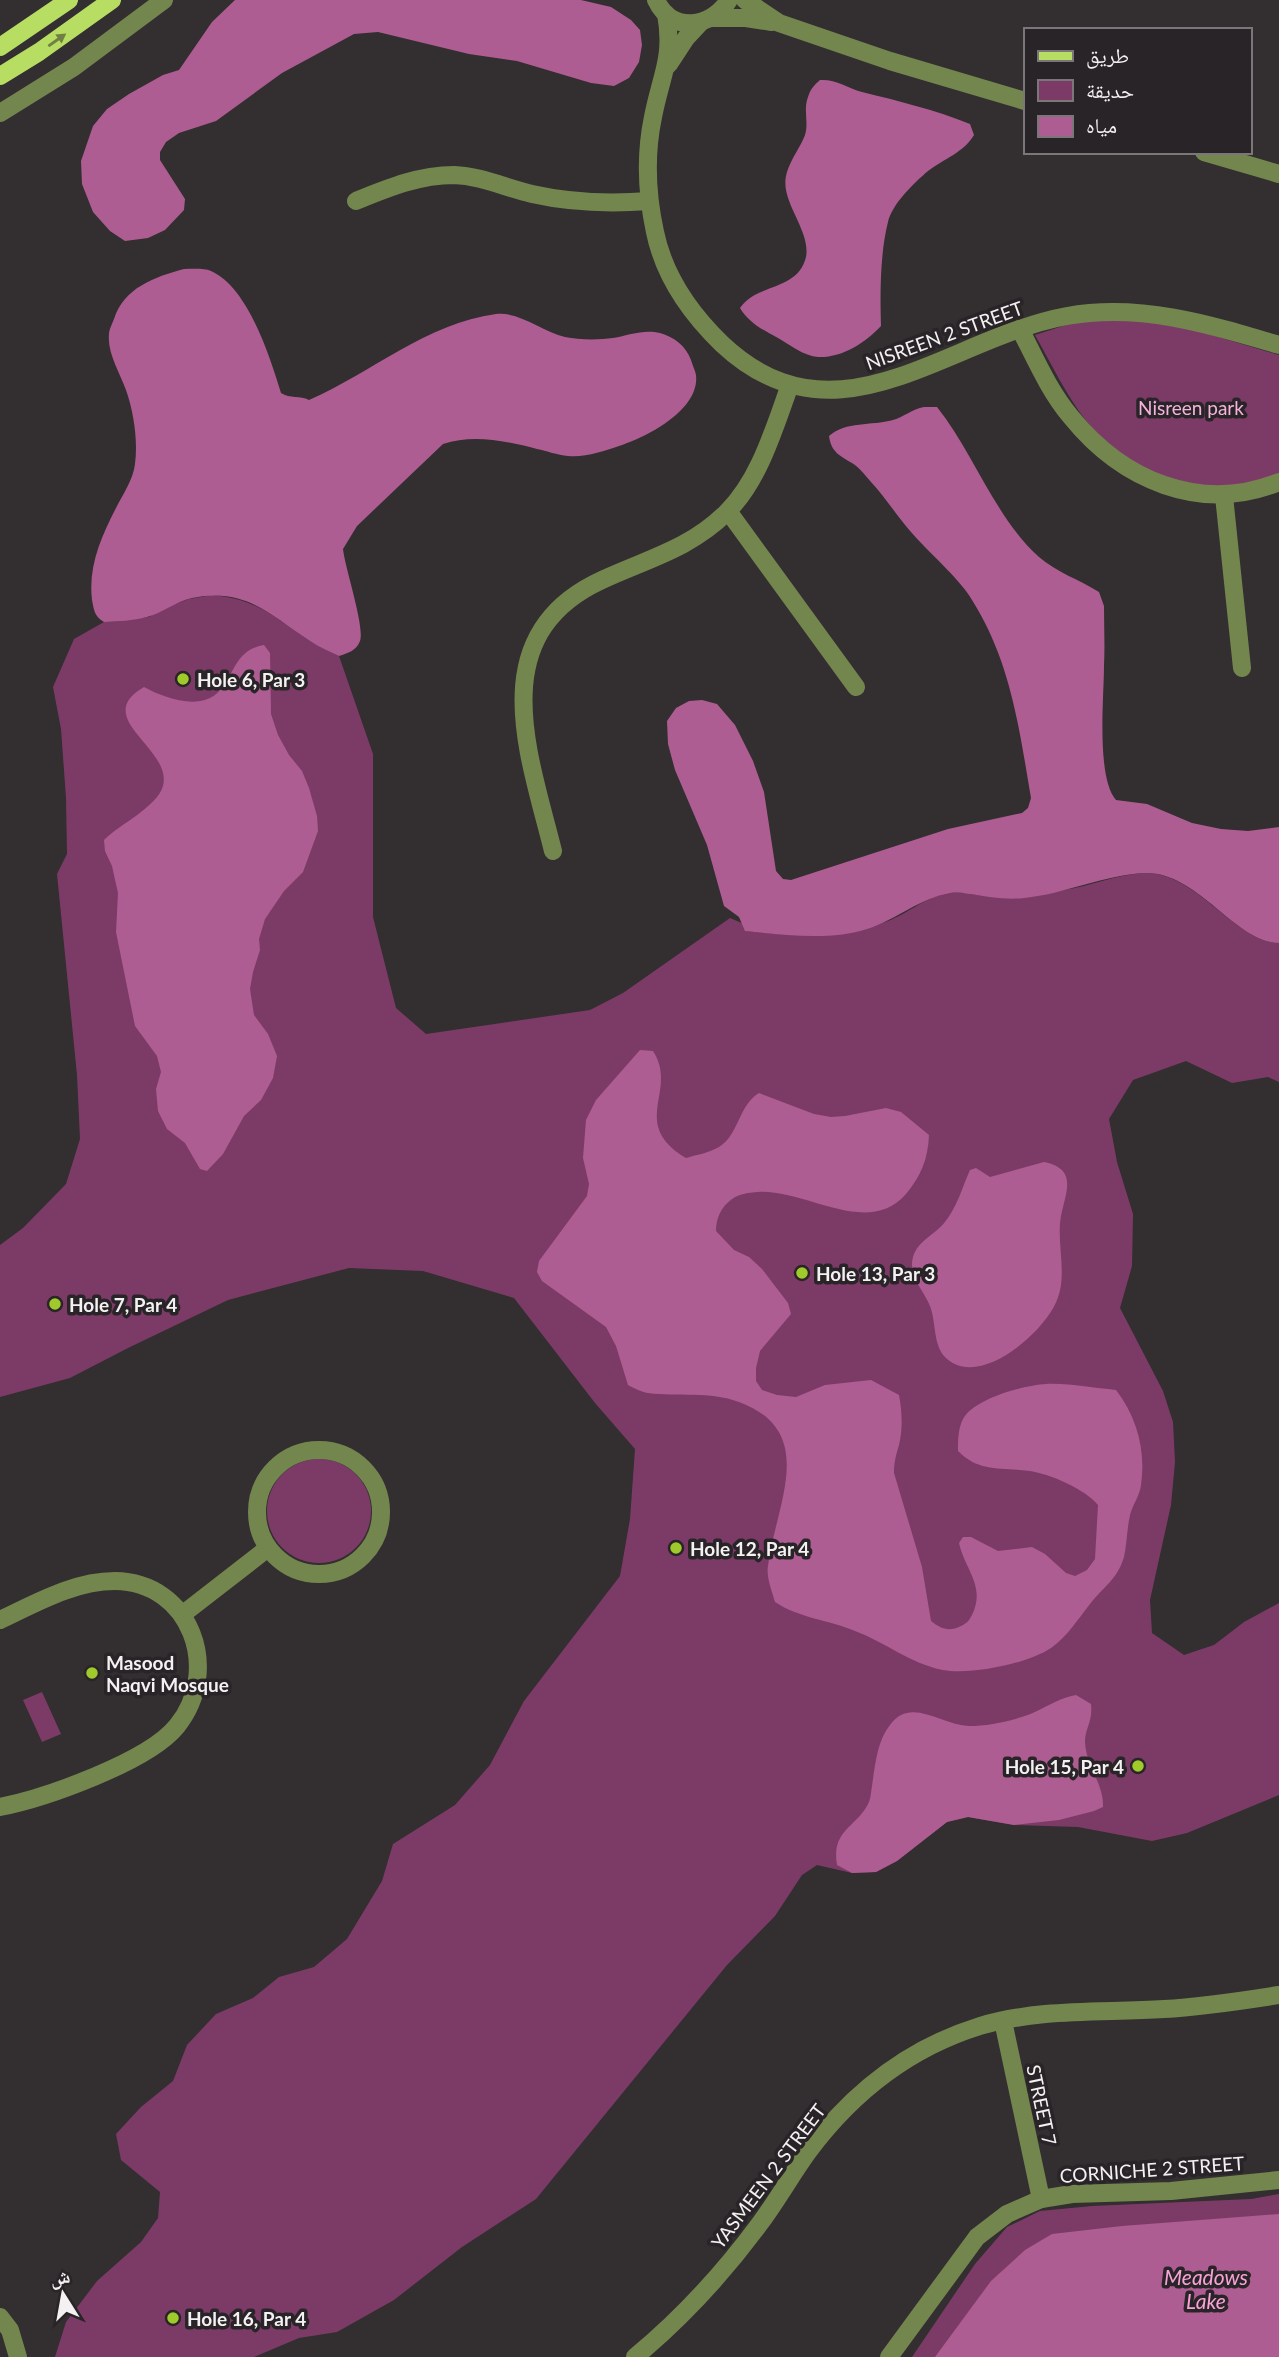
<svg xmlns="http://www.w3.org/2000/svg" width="1279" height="2357" font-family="Lato,'Noto Naskh Arabic',sans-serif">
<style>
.green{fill:#7c3b67}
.water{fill:#ae5d92}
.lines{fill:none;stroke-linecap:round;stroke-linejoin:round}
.minor{stroke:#73864e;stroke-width:18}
.major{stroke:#b7dd62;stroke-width:18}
.oneway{fill:#708044}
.poi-dot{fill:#a0c92c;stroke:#292427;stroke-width:2.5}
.labels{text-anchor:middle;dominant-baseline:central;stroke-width:7;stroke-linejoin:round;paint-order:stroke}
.street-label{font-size:19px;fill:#f4f1f3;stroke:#292427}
.park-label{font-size:19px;fill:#f5b3dc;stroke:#292427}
.poi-label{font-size:19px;font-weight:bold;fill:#f4f1f3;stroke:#292427;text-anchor:start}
.water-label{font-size:21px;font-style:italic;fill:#f8a2d8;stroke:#292427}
</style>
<rect width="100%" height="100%" fill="#332e30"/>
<!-- green -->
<g class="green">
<path d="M 1102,320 L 1144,321 L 1185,327 L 1279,355 L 1279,473 C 1263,479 1245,485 1228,486 C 1175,489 1120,464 1087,422 C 1066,395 1052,365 1035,335 L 1069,324 Z"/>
<path d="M 212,595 C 257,599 274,617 310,641 C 319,646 329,651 339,656 L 373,754 L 373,917 L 396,1008 L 426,1034 L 590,1010 L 623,993 L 730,918 L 744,924 L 746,931 C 793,936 841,937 888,921 C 909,913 927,896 950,892 C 962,891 976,896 987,896 C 1011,898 1038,892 1062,890 C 1090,887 1116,874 1145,873 C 1197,872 1236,943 1279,943 L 1279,1082 L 1268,1077 L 1232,1083 L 1186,1061 L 1133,1080 L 1109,1119 L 1117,1162 L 1133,1214 L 1132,1266 L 1120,1308 L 1163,1391 L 1173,1422 L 1175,1462 L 1171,1505 L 1150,1600 L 1152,1633 L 1184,1655 L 1214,1645 L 1244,1622 L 1279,1603 L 1279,1795 L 1187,1833 L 1152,1841 L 1078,1827 L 1014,1825 L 968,1817 L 947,1822 L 897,1861 L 876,1872 L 852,1873 L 817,1865 L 802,1875 L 775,1916 L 727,1965 L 536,2199 L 462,2247 L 394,2300 L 337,2332 L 299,2338 L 254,2357 L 55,2357 L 66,2322 L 97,2281 L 141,2242 L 158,2218 L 160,2192 L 121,2160 L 116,2134 L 141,2107 L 173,2081 L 187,2045 L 216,2014 L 253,1998 L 279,1977 L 314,1967 L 347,1939 L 382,1881 L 393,1844 L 455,1805 L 490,1765 L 524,1701 L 620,1576 L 630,1519 L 635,1449 L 595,1403 L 514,1298 L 423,1271 L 349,1268 L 228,1300 L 128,1348 L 70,1378 L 0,1397 L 0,1245 L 23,1228 L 66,1184 L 80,1139 L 77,1075 L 57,874 L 67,854 L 66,798 L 61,729 L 53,687 L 74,639 L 104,622 L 149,617 L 166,607 L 189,599 Z"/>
<circle cx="319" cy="1511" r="52"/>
<path d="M 42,1692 L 61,1734 L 42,1742 L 23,1700 Z"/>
<path d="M 1279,2194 L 1279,2357 L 912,2357 L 975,2264 L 1007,2227 L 1040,2211 L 1092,2206 L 1251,2199 Z"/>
</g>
<!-- water -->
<g class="water">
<path d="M 235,0 L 581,0 L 611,7 L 631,20 L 640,30 L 642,45 L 639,62 L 629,78 L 614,86 L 591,83 L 517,61 L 469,54 L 378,32 L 354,34 L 282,73 L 216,121 L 179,133 L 166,142 L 160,152 L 160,160 L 185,199 L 184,210 L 165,230 L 148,238 L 125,241 L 110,231 L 93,212 L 82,184 L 81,161 L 93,126 L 107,109 L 129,94 L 163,75 L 179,70 L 212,22 Z"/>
<path d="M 820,80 C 836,79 847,88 862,92 C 899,101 935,110 970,124 L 974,135 C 963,153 945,158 928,171 C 914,183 892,204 888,222 C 880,253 880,295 881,326 C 865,343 842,358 818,357 C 804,356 790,345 778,338 C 763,330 749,323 740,308 C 757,283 798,291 806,257 C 810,235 790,212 786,190 C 782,169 798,153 805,135 C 809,122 803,110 808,97 C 810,90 814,85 820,80 Z"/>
<path d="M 184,269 C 193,269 204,268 211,271 C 248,287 270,357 281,393 C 290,399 300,395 309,400 C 371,373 427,323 496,314 C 519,311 543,332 565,337 C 579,340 599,340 613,338 C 629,335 644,329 660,333 C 674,337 686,346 691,360 C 692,364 695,370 696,375 C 700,410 647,437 619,446 C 604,451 584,458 568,456 C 557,455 547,451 537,449 C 506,441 473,434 443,444 L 357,526 L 343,549 C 345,568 365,627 360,641 C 356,651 348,653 339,656 C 329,651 319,647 310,641 C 269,614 245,587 192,598 C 175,602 162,613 147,617 C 133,621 118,621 104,622 C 94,616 94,610 92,600 C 88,567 101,537 116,508 C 123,494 133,480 135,464 C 138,441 134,413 126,390 C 120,373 107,353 109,334 C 109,330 112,324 114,319 C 124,288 154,277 184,269 Z"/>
<path d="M 924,407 L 937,407 C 973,452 996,519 1039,557 C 1056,572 1080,580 1099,592 L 1104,606 C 1104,626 1105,646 1104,666 C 1104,697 1096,777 1116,800 L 1147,804 L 1192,823 L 1221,829 L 1248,831 L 1279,827 L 1279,943 C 1236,943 1197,871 1145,873 C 1103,875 1065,894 1024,898 C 1007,900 988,897 971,894 C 965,894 957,891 950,893 C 920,898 896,920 867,929 C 832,941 782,935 745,931 L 739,917 L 724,906 L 707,845 L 675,770 L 668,744 L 667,721 L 676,708 L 689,701 L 702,700 L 717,704 L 735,725 L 753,761 L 764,792 L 776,871 L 783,879 L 791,880 L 948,829 L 1022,813 L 1028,808 L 1031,798 C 1019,728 1011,662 972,600 C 959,578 928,552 911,532 C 897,516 885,497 871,482 C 865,475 859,467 852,463 C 840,456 831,452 829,436 C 846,421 871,426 893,420 C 904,417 912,409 924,407 Z"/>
<path d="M 264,645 L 270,653 L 271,714 L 278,735 L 289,755 L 302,771 L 309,788 L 317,816 L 318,831 L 303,872 L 284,891 L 265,919 L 259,939 L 260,950 L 253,972 L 250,989 L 254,1015 L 268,1034 L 277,1056 L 273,1078 L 261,1100 L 244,1116 L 223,1154 L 207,1171 L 200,1169 L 185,1143 L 167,1129 L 158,1111 L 156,1089 L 161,1072 L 157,1056 L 135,1026 L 116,932 L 118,893 L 112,866 L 105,851 L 104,840 C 120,824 157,807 163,786 C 173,748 90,718 144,687 C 164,698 202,712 220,690 C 236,671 236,650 264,645 Z"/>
<path d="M 640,1050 L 653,1051 C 679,1091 628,1123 686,1158 C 696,1155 709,1153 719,1147 C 739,1135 738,1106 759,1093 L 814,1114 L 831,1117 L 845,1116 L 886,1108 L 901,1112 L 929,1135 C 928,1159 921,1176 906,1194 C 867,1238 806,1189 758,1192 C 748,1193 741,1193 732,1199 C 721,1207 716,1218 716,1231 L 734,1250 L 749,1257 L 762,1269 L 788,1303 L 791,1314 L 760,1351 L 756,1368 L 756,1381 L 762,1390 L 777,1395 L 796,1397 L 825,1385 L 871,1380 L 899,1395 C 902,1411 903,1429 899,1445 C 896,1455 894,1462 894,1473 L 922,1567 L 931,1621 C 941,1629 949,1632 961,1626 C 967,1623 969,1621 972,1615 C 986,1586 965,1570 959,1543 L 963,1537 L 971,1537 L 998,1551 L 1032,1547 L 1045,1554 L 1066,1573 L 1075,1576 L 1087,1570 L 1095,1559 L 1098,1505 C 1085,1489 1050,1474 1030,1471 C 1001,1467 980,1473 958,1451 C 958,1440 958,1429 963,1419 C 974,1399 1024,1385 1046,1384 C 1069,1383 1093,1388 1116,1390 C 1137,1417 1146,1451 1141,1485 C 1140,1495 1133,1504 1130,1515 C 1127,1528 1127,1543 1124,1557 C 1117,1580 1104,1586 1090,1604 C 1078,1619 1067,1637 1051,1648 C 1027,1664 971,1675 943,1670 C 911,1664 885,1642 855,1631 C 829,1620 799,1618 775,1602 C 772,1591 766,1577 768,1566 C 775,1506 820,1432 739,1402 C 710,1391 678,1397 648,1393 C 641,1392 634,1388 628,1385 L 616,1346 L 606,1327 L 542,1281 L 537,1272 L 539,1261 L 587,1196 L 589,1184 L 583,1158 L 586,1120 L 596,1100 Z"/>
<path d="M 1044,1162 C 1078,1169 1066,1191 1061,1216 C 1056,1244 1068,1273 1057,1300 C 1045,1332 977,1392 944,1356 C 933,1343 936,1321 930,1306 C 923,1289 908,1276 913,1257 C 918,1240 935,1235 945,1222 C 957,1207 962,1188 970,1170 L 976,1168 L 990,1177 Z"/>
<path d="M 1076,1695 L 1091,1704 C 1093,1722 1085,1728 1085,1742 C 1086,1766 1104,1784 1103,1807 L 1094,1811 L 1059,1820 L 1014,1825 L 968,1817 L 947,1822 L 897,1861 L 876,1872 L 852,1873 L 837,1865 C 831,1829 857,1828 869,1802 C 871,1797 871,1791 872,1786 C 875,1766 877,1741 890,1725 C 911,1696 942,1726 969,1726 C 990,1726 1018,1720 1037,1711 C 1051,1704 1061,1698 1076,1695 Z"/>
<path d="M 1279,2214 L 1279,2357 L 935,2357 L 991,2281 L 1025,2250 L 1052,2234 L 1122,2226 Z"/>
</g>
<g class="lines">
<!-- minor -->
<g class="minor">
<path d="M 656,0 C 672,34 711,28 729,0"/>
<path d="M 745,0 L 779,23 L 890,61 L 1025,101"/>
<path d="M 666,14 C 674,58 661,75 653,117 C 645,155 647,195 655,232 C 664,276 690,313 722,344 C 837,452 947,338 1067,316 C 1140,303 1209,324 1279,345"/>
<path d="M 713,18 L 746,18 L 772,22"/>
<path d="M 669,64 L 686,38 L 700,23"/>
<path d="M 0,113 L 74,67 L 164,0"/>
<path d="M 1204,152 L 1279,174"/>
<path d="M 356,201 C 388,188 419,175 454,175 C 481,176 506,188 532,194 C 572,203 609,204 649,201"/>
<path d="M 1020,329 C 1035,358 1049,391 1071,417 C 1122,480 1200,514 1279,482"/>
<path d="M 1224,496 L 1242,668"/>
<path d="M 728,511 L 856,687"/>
<path d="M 553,851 C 529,754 482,635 602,580 C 647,559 690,549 727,512 C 760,479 774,428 790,385"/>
<circle cx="319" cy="1512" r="62"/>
<path d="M 183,1614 L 268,1548"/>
<path d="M 0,1620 C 36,1603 74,1581 115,1581 C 191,1582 222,1670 177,1726 C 148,1762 45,1798 0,1807"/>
<path d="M 1003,2021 L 1041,2199"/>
<path d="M 0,2317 L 10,2330 L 18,2357"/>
<path d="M 635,2357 C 682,2318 725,2271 761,2222 C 778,2199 792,2174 808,2152 C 852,2093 909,2048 980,2026 C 1040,2008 1102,2013 1164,2009 C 1202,2007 1241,2001 1279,1995"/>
<path d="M 889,2357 L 977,2237 L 1007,2214 L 1041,2199 L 1072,2194 L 1171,2191 L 1279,2180"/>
</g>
<!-- major -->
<g class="major">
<path d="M 0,47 L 69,0"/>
<path d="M 0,76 L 39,52 L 112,0"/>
</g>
</g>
<!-- one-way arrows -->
<defs><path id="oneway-solid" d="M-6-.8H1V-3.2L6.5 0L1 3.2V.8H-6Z" transform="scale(1.75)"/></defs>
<use class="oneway" href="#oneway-solid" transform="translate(57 40) rotate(-35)"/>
<!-- markers -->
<g class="poi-dot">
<circle cx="183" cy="679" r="7"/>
<circle cx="802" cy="1273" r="7"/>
<circle cx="55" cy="1304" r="7"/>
<circle cx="676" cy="1548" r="7"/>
<circle cx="92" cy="1673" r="7"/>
<circle cx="1138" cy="1766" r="7"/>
<circle cx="173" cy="2318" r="7"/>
</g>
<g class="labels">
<!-- street labels -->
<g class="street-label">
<text transform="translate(944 335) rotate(-20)">NISREEN 2 STREET</text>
<text transform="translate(1042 2105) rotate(78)">STREET 7</text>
<text transform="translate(1152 2169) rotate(-4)">CORNICHE 2 STREET</text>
<text transform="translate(768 2176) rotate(-53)">YASMEEN 2 STREET</text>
</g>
<!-- park labels -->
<g class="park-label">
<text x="1191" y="407">Nisreen park</text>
</g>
<!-- poi labels -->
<g class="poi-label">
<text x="197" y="679">Hole 6, Par 3</text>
<text x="816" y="1273">Hole 13, Par 3</text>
<text x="69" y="1304">Hole 7, Par 4</text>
<text x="690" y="1548">Hole 12, Par 4</text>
<text x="106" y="1662">Masood<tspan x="106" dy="22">Naqvi Mosque</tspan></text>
<text x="1124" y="1766" text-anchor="end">Hole 15, Par 4</text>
<text x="187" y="2318">Hole 16, Par 4</text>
</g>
<!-- water labels -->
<g class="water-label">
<text x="1206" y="2276">Meadows<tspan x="1206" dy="24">Lake</tspan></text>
</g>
</g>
<!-- legend -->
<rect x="1024" y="28" width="228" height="126" fill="#292427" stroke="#7a7679" stroke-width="2"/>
<rect x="1038" y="51" width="35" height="10" fill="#b7dd62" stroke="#7a7679" stroke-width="2"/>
<text x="1086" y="63" font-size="21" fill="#f4f1f3">طريق</text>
<rect x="1038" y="80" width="35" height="21" fill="#7c3b67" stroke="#7a7679" stroke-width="2"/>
<text x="1086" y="98" font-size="21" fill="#f4f1f3">حديقة</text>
<rect x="1038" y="116" width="35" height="21" fill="#ae5d92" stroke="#7a7679" stroke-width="2"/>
<text x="1086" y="133" font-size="21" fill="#f4f1f3">مياه</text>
<!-- north arrow -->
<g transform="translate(63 2294) rotate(349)" stroke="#292427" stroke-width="5" paint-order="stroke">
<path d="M0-5L12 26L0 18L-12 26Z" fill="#f4f1f3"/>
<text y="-10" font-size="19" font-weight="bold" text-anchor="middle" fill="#f4f1f3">ش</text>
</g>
</svg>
